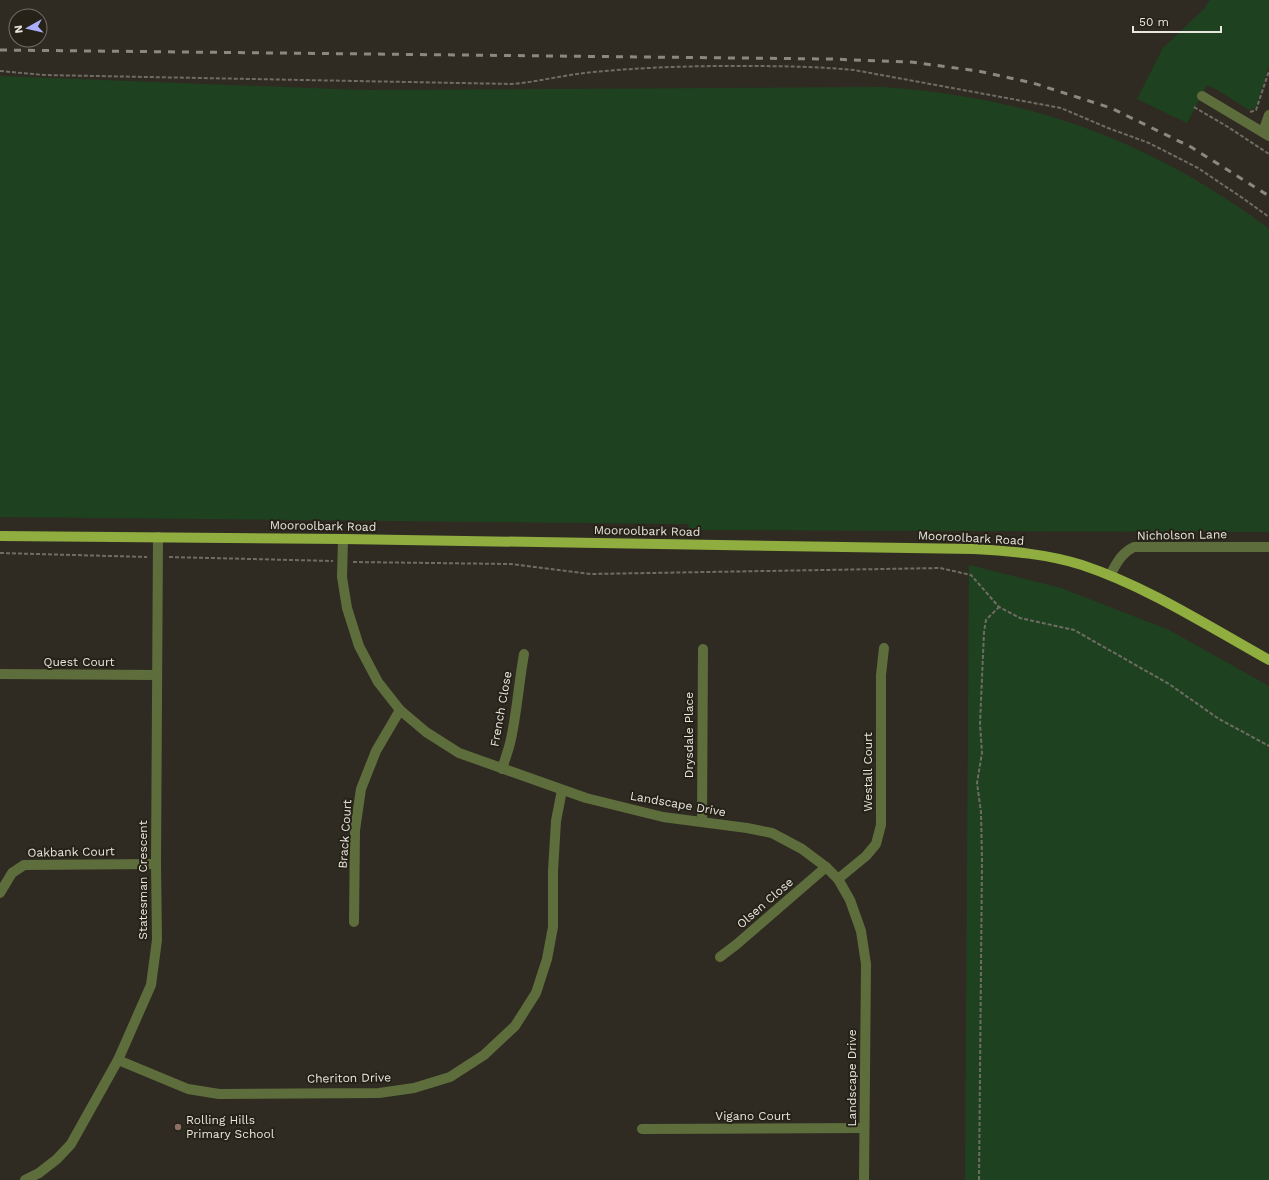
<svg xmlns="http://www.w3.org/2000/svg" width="1269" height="1180" font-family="'Work Sans',sans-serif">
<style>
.green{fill:#1e4220}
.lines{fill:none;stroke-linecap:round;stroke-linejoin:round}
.path{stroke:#6f6c64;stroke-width:2;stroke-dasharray:4 2;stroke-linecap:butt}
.minor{stroke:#5e6d3c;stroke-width:10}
.major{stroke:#90ad40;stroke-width:10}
.rail{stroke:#8b8880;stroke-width:3;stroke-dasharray:7 7;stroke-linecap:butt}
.education-dot{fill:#8d6e63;stroke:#262218;stroke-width:1.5}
.labels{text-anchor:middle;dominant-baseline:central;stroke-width:4;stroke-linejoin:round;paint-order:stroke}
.street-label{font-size:12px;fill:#e8e6df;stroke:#262218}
.poi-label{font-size:12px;fill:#e8e6df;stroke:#262218;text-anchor:start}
</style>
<rect width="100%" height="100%" fill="#2f2b22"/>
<!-- green -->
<g class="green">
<path d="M 1210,0 L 1269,0 L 1269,66 L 1256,107 L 1249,110 L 1216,89 L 1207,85 L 1187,123 L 1137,99 L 1163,48 L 1204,9 Z"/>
<path d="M 0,76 L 361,90 L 882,87 C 1002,95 1106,125 1209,188 C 1229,201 1250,214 1269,229 L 1269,532 L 689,530 L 688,524 L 0,517 Z"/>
<path d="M 969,565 L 1061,588 L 1169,630 L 1269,686 L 1269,1180 L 965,1180 Z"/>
</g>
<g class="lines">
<!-- path -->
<g class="path">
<path d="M 0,71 L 44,75 L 512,84 C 536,82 560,76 584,73 C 632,68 681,66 730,66 C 771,66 812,66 854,70 L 1061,108 L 1108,128 L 1149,143 L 1198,168 L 1244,199 L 1269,217"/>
<path d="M 1194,107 L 1228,127 L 1269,154"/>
<path d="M 1250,112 L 1256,110 L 1269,71"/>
<path d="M 0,553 L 147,557"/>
<path d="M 169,557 L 333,561"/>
<path d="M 353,562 L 510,564 L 591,574 L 940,568 L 971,575 L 999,607 L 1020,618 L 1074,630 L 1169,684 L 1219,719 L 1269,746"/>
<path d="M 979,1180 L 982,860 L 981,812 L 977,783 L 982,753 L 980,724 L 984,632 L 986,620 L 999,607"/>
</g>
<!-- minor -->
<g class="minor">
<path d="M 1202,96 L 1269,136"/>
<path d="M 1263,132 L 1269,115"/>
<path d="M 343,539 L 342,577 L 347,608 L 359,646 L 378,682 L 400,710 L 426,732 L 459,753 L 586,798 L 663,817 L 747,828 L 772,833 L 802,849 L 826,867 L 838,879 L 850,900 L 861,931 L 866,964 L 864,1180"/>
<path d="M 1110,575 C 1117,563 1121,553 1134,547 L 1269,547"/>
<path d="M 0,674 L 157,675"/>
<path d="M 502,769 C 505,759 509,749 511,739 C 517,711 519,682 524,654"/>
<path d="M 702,822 L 703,649"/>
<path d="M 838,879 L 866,856 L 876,844 L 881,825 L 881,675 L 884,648"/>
<path d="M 0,893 L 12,873 L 24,865 L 156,864"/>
<path d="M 354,922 L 355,830 L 361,789 L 376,751 L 400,710"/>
<path d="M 720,957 L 737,944 L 826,867"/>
<path d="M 118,1060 L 188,1089 L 219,1094 L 379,1093 L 414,1088 L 450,1077 L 484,1055 L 515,1026 L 536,993 L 547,959 L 553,927 L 553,871 L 556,821 L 562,790"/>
<path d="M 642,1129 L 864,1128"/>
<path d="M 25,1180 L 39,1173 L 57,1159 L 71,1144 L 118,1060 L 151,985 L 157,940 L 156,864 L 158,537"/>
</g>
<!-- major -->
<path class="major" d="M 0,536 L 343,539 L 974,549 C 1011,551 1047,554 1082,565 C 1148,587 1208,626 1269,660"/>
<!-- rail -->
<path class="rail" d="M 0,50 L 830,59 L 911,62 L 978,71 L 1033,83 L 1111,108 L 1191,147 L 1269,196"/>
</g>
<!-- markers -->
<circle class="education-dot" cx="178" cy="1127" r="4"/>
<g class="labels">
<!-- street labels -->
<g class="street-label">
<text transform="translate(323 526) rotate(1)">Mooroolbark Road</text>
<text transform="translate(647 531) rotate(1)">Mooroolbark Road</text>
<text transform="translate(1182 535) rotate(-1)">Nicholson Lane</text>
<text transform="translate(971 538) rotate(3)">Mooroolbark Road</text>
<text x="79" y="662">Quest Court</text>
<text transform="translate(501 709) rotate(-80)">French Close</text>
<text transform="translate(689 735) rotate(-90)">Drysdale Place</text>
<text transform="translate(868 772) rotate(-90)">Westall Court</text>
<text transform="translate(678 804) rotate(10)">Landscape Drive</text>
<text transform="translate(345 834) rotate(-86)">Brack Court</text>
<text transform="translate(71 852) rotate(-1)">Oakbank Court</text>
<text transform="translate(143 880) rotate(-90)">Statesman Crescent</text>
<text transform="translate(765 903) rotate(-41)">Olsen Close</text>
<text transform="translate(349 1078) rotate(-1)">Cheriton Drive</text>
<text transform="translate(852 1078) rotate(-90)">Landscape Drive</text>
<text x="753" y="1116">Vigano Court</text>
</g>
<!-- poi labels -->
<g class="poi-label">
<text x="186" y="1120">Rolling Hills<tspan x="186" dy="14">Primary School</tspan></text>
</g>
</g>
<!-- north arrow -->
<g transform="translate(28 28) rotate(262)"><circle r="19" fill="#262218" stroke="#747068"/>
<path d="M0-3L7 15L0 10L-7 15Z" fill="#abaffb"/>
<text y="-6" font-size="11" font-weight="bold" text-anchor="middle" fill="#e8e6df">N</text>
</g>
<!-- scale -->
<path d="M1133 26v6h88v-6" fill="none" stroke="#e8e6df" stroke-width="2"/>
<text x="1139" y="26" font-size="12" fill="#e8e6df" stroke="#262218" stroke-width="3" paint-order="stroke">50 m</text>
</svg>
